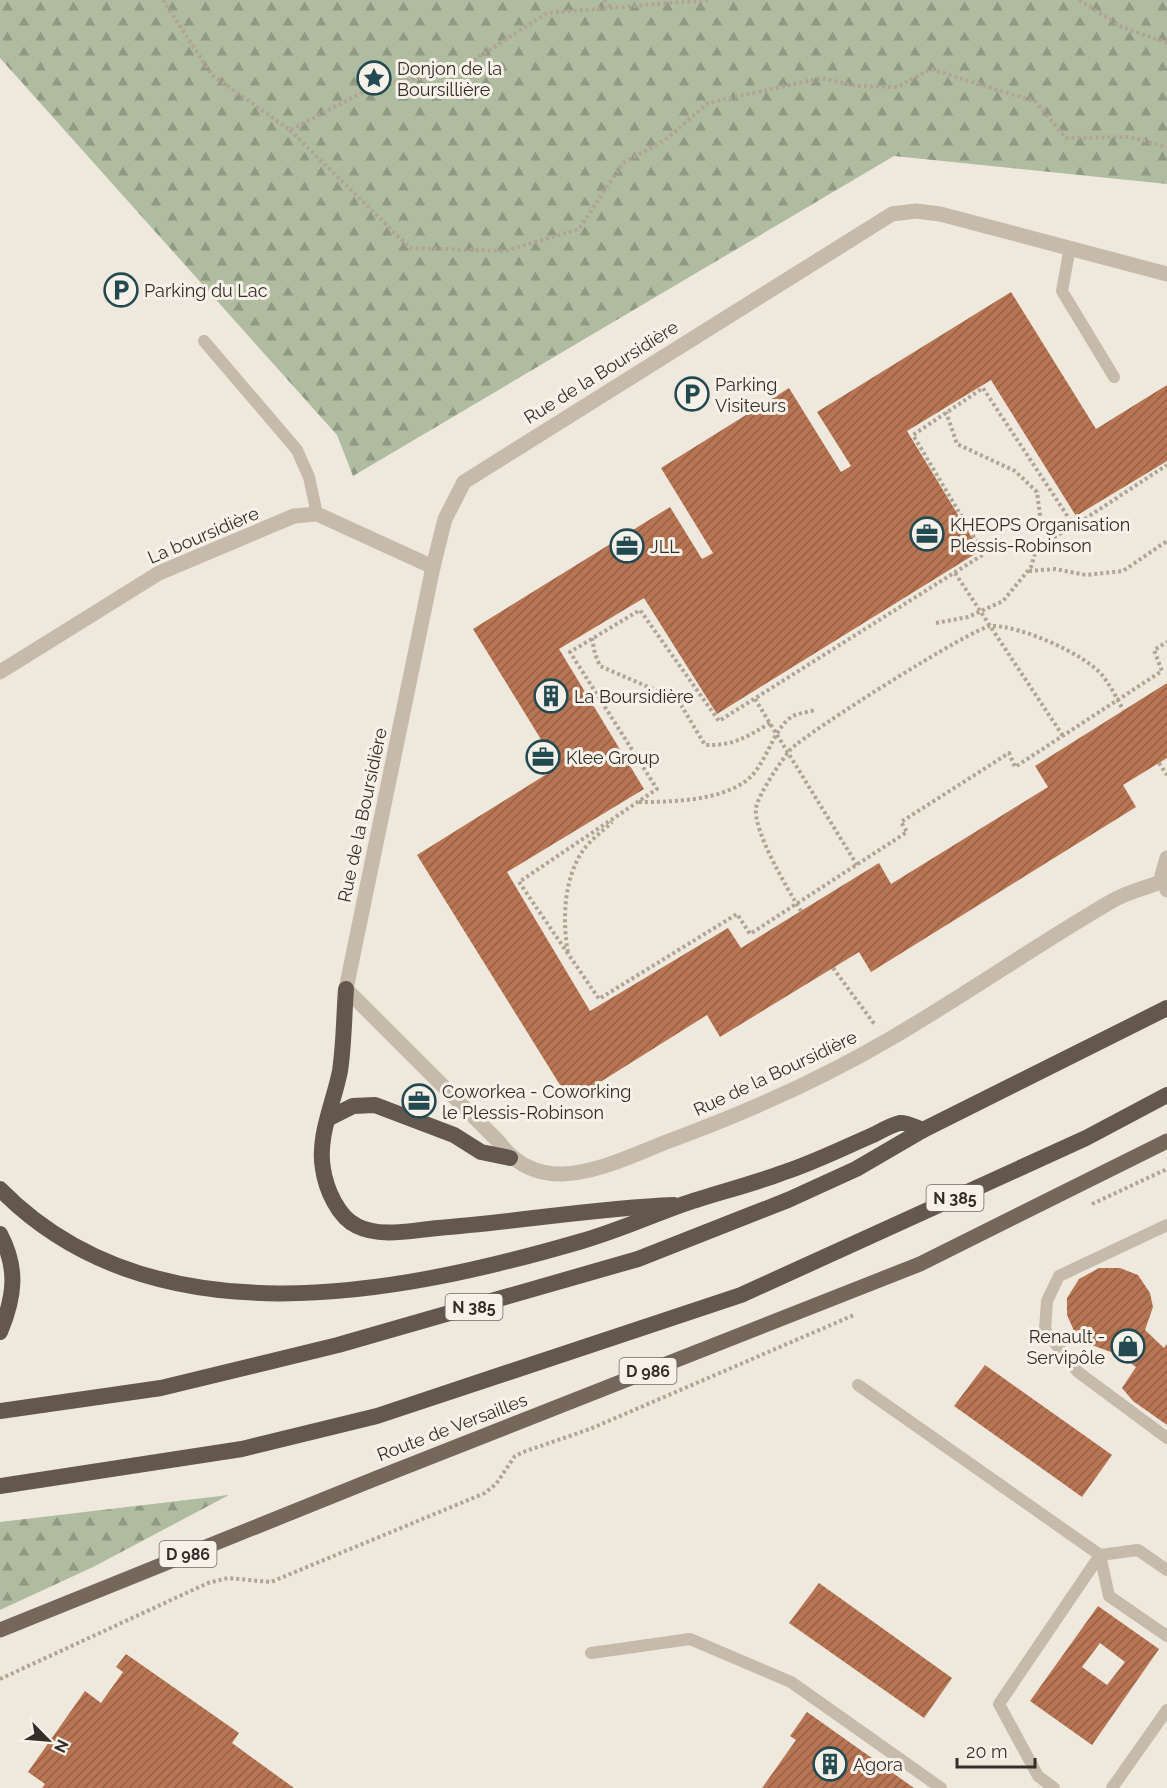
<svg xmlns="http://www.w3.org/2000/svg" width="1167" height="1788" font-family="Raleway,sans-serif">
<style>
.forest{fill:url(#forest-firs)}
.building{fill:url(#building-hatch);fill-rule:evenodd}
.lines{fill:none;stroke-linecap:round;stroke-linejoin:round}
.path{stroke:#b1a495;stroke-width:4;stroke-dasharray:3 3;stroke-linecap:butt}
.service{stroke:#c6baab;stroke-width:12}
.minor{stroke:#c6baab;stroke-width:15}
.primary{stroke:#75675c;stroke-width:15}
.trunk{stroke:#64584e;stroke-width:16}
.labels{text-anchor:middle;dominant-baseline:central;stroke-width:6;stroke-linejoin:round;paint-order:stroke}
.shield{fill:#f7f2e9;stroke:#6e6963;stroke-width:1.5}
.shield-label{font-size:16px;font-weight:bold;fill:#342e29}
.poi-label{font-size:18px;fill:#342e29;stroke:#f7f2e9;text-anchor:start}
.street-label{font-size:18px;fill:#342e29;stroke:#f7f2e9}
</style>
<defs>
<pattern id="forest-firs" width="22" height="20" patternUnits="userSpaceOnUse" patternTransform="scale(1.5)"><rect width="22" height="20" fill="#b0bc9f"/><path d="M5 1l3.5 6h-7zM16 11l3.5 6h-7z" fill="#909982"/></pattern>
<pattern id="building-hatch" width="6" height="6" patternUnits="userSpaceOnUse" patternTransform="scale(1.5)"><rect width="6" height="6" fill="#b77553"/><path d="M-1 1l2-2M0 6l6-6M5 7l2-2" fill="none" stroke="#966045"/></pattern>
</defs>
<rect width="100%" height="100%" fill="#efe8dd"/>
<!-- forest -->
<g class="forest">
<path d="M 0,0 L 1167,0 L 1167,184 L 894,156 L 353,476 L 337,435 L 0,58 Z"/>
<path d="M 229,1495 L 93,1567 L 0,1610 L 0,1522 Z"/>
</g>
<!-- building -->
<g class="building">
<path d="M 1011,292 L 1096,429 L 1167,385 L 1167,461 L 1076,516 L 991,380 L 907,431 L 980,551 L 717,714 L 644,598 L 559,649 L 644,789 L 507,872 L 590,1011 L 728,928 L 741,948 L 879,863 L 891,884 L 1048,787 L 1035,766 L 1167,683 L 1167,758 L 1123,785 L 1136,807 L 871,972 L 859,952 L 720,1037 L 707,1015 L 570,1101 L 417,855 L 558,767 L 473,629 L 670,507 L 702,559 L 713,553 L 661,468 L 789,388 L 841,472 L 851,466 L 817,412 Z"/>
<path d="M 1099,1268 L 1120,1268 L 1138,1275 L 1150,1293 L 1153,1307 L 1145,1330 L 1164,1348 L 1167,1344 L 1167,1425 L 1133,1401 L 1122,1388 L 1136,1367 L 1119,1355 L 1089,1344 L 1075,1333 L 1067,1315 L 1067,1298 L 1079,1279 Z"/>
<path d="M 985,1365 L 1112,1455 L 1082,1497 L 954,1406 Z"/>
<path d="M 819,1583 L 952,1678 L 924,1718 L 789,1623 Z"/>
<path d="M 1098,1606 L 1159,1649 L 1092,1745 L 1030,1701 ZM 1100,1643 L 1125,1662 L 1107,1685 L 1082,1667 Z"/>
<path d="M 126,1654 L 239,1733 L 232,1743 L 294,1788 L 42,1788 L 45,1784 L 28,1772 L 85,1691 L 101,1703 L 123,1672 L 116,1667 Z"/>
<path d="M 807,1712 L 914,1788 L 762,1788 L 796,1740 L 790,1736 Z"/>
</g>
<g class="lines">
<!-- path -->
<g class="path">
<path d="M 163,0 L 212,75 L 290,130 L 375,86 L 457,71 L 547,13 L 708,0"/>
<path d="M 604,0 L 611,8"/>
<path d="M 1079,0 L 1122,27 L 1167,43"/>
<path d="M 290,130 L 410,248 L 505,251 L 579,229 L 623,163 L 665,140 L 708,103 L 821,78 L 857,86 L 897,87 L 931,69 L 1036,102 L 1066,138 L 1130,137 L 1167,147"/>
<path d="M 1074,526 L 983,388 L 913,435 L 984,554 L 719,721 L 640,610 L 570,652 L 657,789 L 519,882 L 599,999 L 737,914 L 750,934 L 907,832 L 901,822 L 1009,753 L 1015,767 L 1162,671 L 1154,650 L 1167,642"/>
<path d="M 1038,546 L 1074,526 L 1167,465"/>
<path d="M 1029,571 L 1055,569 L 1086,575 L 1123,571 L 1167,541"/>
<path d="M 955,573 L 1063,736"/>
<path d="M 936,623 L 968,617 L 1003,601 L 1031,567 L 1042,530 L 1037,492 L 1015,471 L 957,444 L 946,412"/>
<path d="M 592,638 L 595,654 L 600,666 L 678,700 L 705,745 C 733,746 747,737 770,723"/>
<path d="M 755,699 L 857,865"/>
<path d="M 1159,763 L 1167,775"/>
<path d="M 639,802 C 671,802 715,801 743,783 C 767,768 771,729 793,716 C 799,713 809,712 815,710"/>
<path d="M 801,911 C 788,890 753,831 756,808 C 758,795 782,759 791,749 C 808,732 973,627 991,626 C 1019,625 1085,654 1102,675 C 1110,685 1117,698 1123,710"/>
<path d="M 568,952 C 562,921 564,879 582,852 C 589,841 603,831 612,822"/>
<path d="M 833,968 L 875,1025"/>
<path d="M 1092,1204 L 1167,1169"/>
<path d="M 0,1679 L 208,1583 L 228,1578 L 271,1582 L 485,1493 L 496,1484 L 515,1456 L 526,1451 L 590,1429 L 854,1315"/>
</g>
<!-- service -->
<g class="service">
<path d="M 1070,247 L 1062,291 L 1114,377"/>
<path d="M 204,341 L 297,450 L 309,477 L 317,514"/>
<path d="M 1167,1225 L 1059,1276 L 1047,1301 L 1045,1330 L 1078,1372 L 1167,1438"/>
<path d="M 858,1385 L 1100,1555 L 999,1704 L 1038,1776 L 1054,1788"/>
<path d="M 1167,1570 L 1138,1550 L 1100,1555 L 1109,1596 L 1167,1636"/>
<path d="M 591,1653 L 690,1639 L 791,1682 L 941,1788"/>
<path d="M 1112,1788 L 1167,1710"/>
</g>
<!-- minor -->
<g class="minor">
<path d="M 0,672 L 159,573 L 294,516 L 317,514 L 433,567"/>
<path d="M 1163,881 C 1146,888 1127,892 1112,901 C 1036,945 964,996 888,1040 C 818,1081 745,1113 669,1141 C 635,1154 598,1173 561,1174 C 534,1174 514,1163 499,1142 L 346,989 L 433,567 L 445,519 L 464,482 L 892,214 L 916,211 L 940,214 L 1167,274"/>
<path d="M 1167,890 L 1162,875 L 1167,858"/>
</g>
<!-- primary -->
<path class="primary" d="M 0,1630 L 377,1478 L 920,1264 L 1167,1141"/>
<!-- trunk -->
<g class="trunk">
<path d="M 346,989 C 344,1016 344,1044 340,1071 C 334,1102 317,1137 323,1169 C 326,1189 338,1217 357,1226 C 380,1238 413,1230 438,1228 C 517,1222 595,1208 674,1205"/>
<path d="M 329,1118 L 353,1106 L 375,1105 L 454,1135 L 481,1152 L 510,1158"/>
<path d="M 0,1189 C 152,1344 397,1295 582,1241 C 617,1231 650,1216 684,1204 C 716,1193 750,1185 782,1173 C 813,1163 843,1148 873,1135 C 881,1131 891,1125 900,1123 C 906,1122 917,1128 923,1130"/>
<path d="M 0,1234 C 18,1268 15,1296 0,1332"/>
<path d="M 0,1411 L 161,1388 L 338,1345 L 638,1259 L 788,1200 L 856,1169 L 923,1130 L 1167,1008"/>
<path d="M 0,1486 L 242,1449 L 377,1416 L 741,1295 L 1086,1138 L 1167,1095"/>
</g>
</g>
<!-- icons -->
<defs>
<symbol id="sight-ring" viewBox="-11 -11 22 22"><circle r="9.5" fill="#f7f2e9" stroke="#244a51" stroke-width="1.5"/><path d="M0-6L1.8-2.2L6-1.7L2.9 1.2L3.7 5.4L0 3.3L-3.7 5.4L-2.9 1.2L-6-1.7L-1.8-2.2Z" fill="#244a51"/></symbol>
<symbol id="parking-ring" viewBox="-11 -11 22 22"><circle r="9.5" fill="#f7f2e9" stroke="#244a51" stroke-width="1.5"/><path d="M-3.5-5.5H1a3.5 3.5 0 0 1 0 7H-1V5.5H-3.5ZM-1-3.4V-.6H.8a1.4 1.4 0 0 0 0-2.8Z" fill="#244a51"/></symbol>
<symbol id="office-ring" viewBox="-11 -11 22 22"><circle r="9.5" fill="#f7f2e9" stroke="#244a51" stroke-width="1.5"/><path d="M-6-3h4V-5.5h4V-3h4V5H-6ZM-1-4.5V-3h2v-1.5ZM-6 0V1H6V0Z" fill="#244a51"/></symbol>
<symbol id="building-ring" viewBox="-11 -11 22 22"><circle r="9.5" fill="#f7f2e9" stroke="#244a51" stroke-width="1.5"/><path d="M-4-6H4V6H1V3H-1V6H-4ZM-2.5-4.3h1.7v1.8h-1.7ZM.8-4.3h1.7v1.8H.8ZM-2.5-1h1.7V.8h-1.7ZM.8-1h1.7V.8H.8Z" fill="#244a51"/></symbol>
<symbol id="shop-ring" viewBox="-11 -11 22 22"><circle r="9.5" fill="#f7f2e9" stroke="#244a51" stroke-width="1.5"/><path d="M-5-2.5h2.3a2.7 3.5 0 0 1 5.4 0H5L5.5 6h-11ZM-1.5-2.5h3a1.5 2.3 0 0 0-3 0Z" fill="#244a51"/></symbol>
</defs>
<g fill-rule="evenodd">
<use href="#sight-ring" x="355" y="59" width="38" height="38"/>
<use href="#parking-ring" x="102" y="271" width="38" height="38"/>
<use href="#parking-ring" x="673" y="375" width="38" height="38"/>
<use href="#office-ring" x="908" y="515" width="38" height="38"/>
<use href="#office-ring" x="608" y="527" width="38" height="38"/>
<use href="#building-ring" x="532" y="677" width="38" height="38"/>
<use href="#office-ring" x="524" y="738" width="38" height="38"/>
<use href="#office-ring" x="400" y="1082" width="38" height="38"/>
<use href="#shop-ring" x="1109" y="1327" width="38" height="38"/>
<use href="#building-ring" x="811" y="1745" width="38" height="38"/>
</g>
<g class="labels">
<!-- shield labels -->
<g class="shield">
<rect x="926.5" y="1185" width="57" height="26" rx="4.5"/>
<rect x="445.5" y="1294" width="57" height="26" rx="4.5"/>
<rect x="619.5" y="1358" width="57" height="26" rx="4.5"/>
<rect x="159.5" y="1541" width="57" height="26" rx="4.5"/>
</g>
<g class="shield-label">
<text x="955" y="1198">N 385</text>
<text x="474" y="1307">N 385</text>
<text x="648" y="1371">D 986</text>
<text x="188" y="1554">D 986</text>
</g>
<!-- poi labels -->
<g class="poi-label">
<text x="397" y="68">Donjon de la<tspan x="397" dy="21">Boursillière</tspan></text>
<text x="144" y="290">Parking du Lac</text>
<text x="715" y="384">Parking<tspan x="715" dy="21">Visiteurs</tspan></text>
<text x="950" y="524">KHEOPS Organisation<tspan x="950" dy="21">Plessis-Robinson</tspan></text>
<text x="650" y="546">JLL</text>
<text x="574" y="696">La Boursidière</text>
<text x="566" y="757">Klee Group</text>
<text x="442" y="1091">Coworkea - Coworking<tspan x="442" dy="21">le Plessis-Robinson</tspan></text>
<text x="1105" y="1336" text-anchor="end">Renault -<tspan x="1105" dy="21">Servipôle</tspan></text>
<text x="853" y="1764">Agora</text>
</g>
<!-- street labels -->
<g class="street-label">
<text transform="translate(601 372) rotate(-32)">Rue de la Boursidière</text>
<text transform="translate(203 535) rotate(-23)">La boursidière</text>
<text transform="translate(362 815) rotate(-78)">Rue de la Boursidière</text>
<text transform="translate(775 1073) rotate(-25)">Rue de la Boursidière</text>
<text transform="translate(452 1427) rotate(-21)">Route de Versailles</text>
</g>
</g>
<!-- north arrow -->
<g transform="translate(48 1740) rotate(115)" stroke="#f7f2e9" stroke-width="4.5" paint-order="stroke">
<path d="M0-4.5L10 22L0 15L-10 22Z" fill="#342e29"/>
<text y="-9" font-size="16" font-weight="bold" text-anchor="middle" fill="#342e29">N</text>
</g>
<!-- scale -->
<path d="M957 1758v9h78v-9" fill="none" stroke="#342e29" stroke-width="3"/>
<text x="966" y="1758" font-size="18" fill="#342e29" stroke="#f7f2e9" stroke-width="4.5" paint-order="stroke">20 m</text>
</svg>
